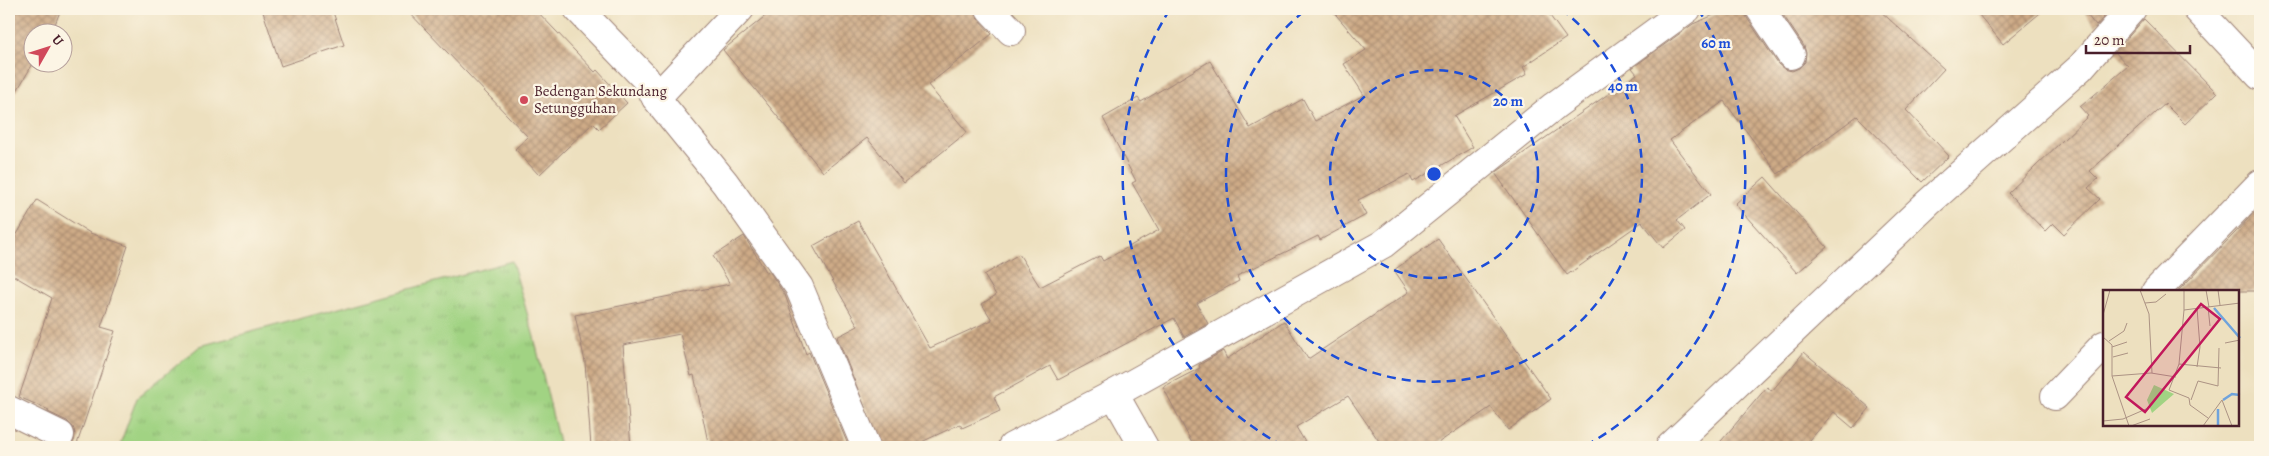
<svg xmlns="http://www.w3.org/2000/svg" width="2269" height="456" font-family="Alegreya,serif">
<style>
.grass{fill:url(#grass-tufts);stroke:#767957}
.building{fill:url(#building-cross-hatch)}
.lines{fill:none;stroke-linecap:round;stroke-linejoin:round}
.minor-casing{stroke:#9c8075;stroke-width:30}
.minor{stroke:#fff;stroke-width:28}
.ring{fill:none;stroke:#1d4ed8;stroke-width:2.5;stroke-dasharray:9 6}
.poi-dot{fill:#d1495b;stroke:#fcf5e5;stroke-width:2}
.labels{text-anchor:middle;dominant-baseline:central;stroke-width:4.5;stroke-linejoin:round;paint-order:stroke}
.poi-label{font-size:15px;fill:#4a1f2b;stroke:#fcf5e5;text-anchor:start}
.inset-river{fill:none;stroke:#6fa3dc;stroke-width:2.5}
.inset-road{fill:none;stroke:#ac9384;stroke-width:1}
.view{fill:#c2185b;fill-opacity:0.15;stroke:#c2185b;stroke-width:2.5}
.inset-edge{fill:none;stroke:#4a1f2b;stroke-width:2.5}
.centre{fill:#1d4ed8;stroke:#fcf5e5;stroke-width:2.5}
.ring-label{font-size:15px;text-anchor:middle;font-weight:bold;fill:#1d4ed8;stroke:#fcf5e5;stroke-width:4.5;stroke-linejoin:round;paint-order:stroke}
</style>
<defs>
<pattern id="grass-tufts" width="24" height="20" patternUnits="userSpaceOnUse" patternTransform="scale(1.25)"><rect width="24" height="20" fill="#a1d383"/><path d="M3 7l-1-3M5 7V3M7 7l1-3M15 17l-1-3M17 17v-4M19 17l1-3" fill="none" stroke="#8cb571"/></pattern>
<pattern id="building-cross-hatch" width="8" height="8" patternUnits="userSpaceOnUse" patternTransform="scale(1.25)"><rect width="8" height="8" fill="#ceab87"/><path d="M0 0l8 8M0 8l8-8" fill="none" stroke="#a98b6f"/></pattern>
</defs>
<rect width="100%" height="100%" fill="#fcf5e5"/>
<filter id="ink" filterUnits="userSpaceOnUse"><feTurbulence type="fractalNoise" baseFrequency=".02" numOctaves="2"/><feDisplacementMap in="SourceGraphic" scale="10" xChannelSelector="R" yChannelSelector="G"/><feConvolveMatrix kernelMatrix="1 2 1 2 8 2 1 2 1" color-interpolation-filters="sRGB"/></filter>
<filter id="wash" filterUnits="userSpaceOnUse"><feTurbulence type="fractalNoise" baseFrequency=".0096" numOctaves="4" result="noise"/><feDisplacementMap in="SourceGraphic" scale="20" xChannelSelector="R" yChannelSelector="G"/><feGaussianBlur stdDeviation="1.12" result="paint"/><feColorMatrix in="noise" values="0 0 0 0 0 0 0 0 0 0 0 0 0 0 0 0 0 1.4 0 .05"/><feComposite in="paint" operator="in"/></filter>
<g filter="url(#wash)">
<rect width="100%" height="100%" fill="#ede0bf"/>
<!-- grass -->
<path class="grass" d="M 512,261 L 534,337 L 560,447 L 119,447 L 137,398 L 200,346 Z"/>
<g id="blocks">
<!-- building -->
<g class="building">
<path d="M 9,9 L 61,9 L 52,32 L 32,32 L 34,62 L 9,104 Z"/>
<path d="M 262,9 L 332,9 L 344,45 L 281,66 Z"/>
<path d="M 406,9 L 535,9 L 595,72 L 597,70 L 627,103 L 599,129 L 593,123 L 539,175 L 515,149 L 528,137 Z"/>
<path d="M 774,9 L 975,9 L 978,19 L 992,34 L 928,85 L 967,132 L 904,183 L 867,138 L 823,172 L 723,50 Z"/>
<path d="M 1331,9 L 1545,9 L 1566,38 L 1523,67 L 1527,74 L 1454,116 L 1473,147 L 1413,182 L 1409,174 L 1358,200 L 1366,215 L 1320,240 L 1318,236 L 1237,276 L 1239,281 L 1197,303 L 1208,324 L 1184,337 L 1174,318 L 1058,380 L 1050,366 L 994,397 L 1000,411 L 962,428 L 960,424 L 911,447 L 881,447 L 837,337 L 858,326 L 813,246 L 858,221 L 930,348 L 992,320 L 982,304 L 996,295 L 984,275 L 1019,254 L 1040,287 L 1100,256 L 1103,261 L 1159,230 L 1132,183 L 1136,181 L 1103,118 L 1138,98 L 1141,102 L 1210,61 L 1250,128 L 1303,99 L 1315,121 L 1364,95 L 1344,64 L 1366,50 Z"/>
<path d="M 1728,9 L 1745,9 L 1747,18 L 1778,64 L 1784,69 L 1792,71 L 1799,68 L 1805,62 L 1806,53 L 1804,46 L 1779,9 L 1878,9 L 1944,69 L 1906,110 L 1949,156 L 1922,182 L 1857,116 L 1778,174 L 1724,101 L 1670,140 L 1711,194 L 1677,220 L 1685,230 L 1663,248 L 1642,222 L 1567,275 L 1495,173 L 1637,74 L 1632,68 L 1693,24 Z"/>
<path d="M 1974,9 L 2045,9 L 2003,44 Z"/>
<path d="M 2082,9 L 2111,9 L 2096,26 Z"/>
<path d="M 2144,19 L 2217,93 L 2185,124 L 2165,104 L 2090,171 L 2098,179 L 2088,188 L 2100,199 L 2064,234 L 2053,223 L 2045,231 L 2008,193 L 2088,116 L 2080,107 L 2128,66 L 2115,52 Z"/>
<path d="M 1765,177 L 1827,247 L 1797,273 L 1735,204 Z"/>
<path d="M 37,200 L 90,233 L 128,246 L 101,327 L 115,331 L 76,447 L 69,447 L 74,441 L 75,433 L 73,427 L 67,421 L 48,412 L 49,410 L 19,397 L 52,298 L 9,273 L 9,248 Z"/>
<path d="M 2260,206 L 2260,291 L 2178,291 L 2235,233 Z"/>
<path d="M 744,236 L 767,273 L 769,271 L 785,295 L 806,354 L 809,352 L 849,447 L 709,447 L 694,375 L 691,376 L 680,334 L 623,345 L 631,447 L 591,447 L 585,362 L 575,315 L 730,284 L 713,256 Z"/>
<path d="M 1438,239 L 1551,399 L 1508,430 L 1491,407 L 1432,447 L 1383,447 L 1348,396 L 1296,427 L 1308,447 L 1194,447 L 1163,387 L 1200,368 L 1199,365 L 1223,351 L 1227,359 L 1284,321 L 1308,359 L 1409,292 L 1394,270 Z"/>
<path d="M 1804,352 L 1870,408 L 1853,428 L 1834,412 L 1804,447 L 1716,447 L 1767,387 L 1772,391 Z"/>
</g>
</g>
</g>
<g filter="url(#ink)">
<use href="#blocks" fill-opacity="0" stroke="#9c8075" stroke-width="1"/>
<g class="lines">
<defs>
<g id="minor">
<path d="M 578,9 L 645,78 L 656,98 L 725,183 L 799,287 L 866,447"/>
<path d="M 990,9 L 1011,31"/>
<path d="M 1760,9 L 1791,55"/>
<path d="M 2197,9 L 2260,76"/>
<path d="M 656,98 L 740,9"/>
<path d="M 2156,291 L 2260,184"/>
<path d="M 1114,394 L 1144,447"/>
<path d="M 2055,396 L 2104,345"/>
<path d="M 9,410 L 60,435"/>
<path d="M 1012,447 L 1114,394 L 1383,244 L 1554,106 L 1687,9"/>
<path d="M 1670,447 L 1928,203 L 2080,68 L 2132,9"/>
</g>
</defs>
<!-- minor casing -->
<use href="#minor" class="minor-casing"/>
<!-- minor -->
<use href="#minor" class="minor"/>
</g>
</g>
<!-- distance rings -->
<g class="ring">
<circle cx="1434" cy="174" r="104"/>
<path d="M1561 9A208 208 0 1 1 1307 9"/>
<path d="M1283 446A311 311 0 0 1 1170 9M1698 9A311 311 0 0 1 1585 446"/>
</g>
<!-- markers -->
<circle class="poi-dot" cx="524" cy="100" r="5"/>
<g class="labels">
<!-- poi labels -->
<g class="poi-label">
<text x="534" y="91">Bedengan Sekundang<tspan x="534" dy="17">Setungguhan</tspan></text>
</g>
</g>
<!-- overview -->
<g transform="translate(2103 290)">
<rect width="136" height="136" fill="#ede0bf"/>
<path d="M 51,95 L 71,104 L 49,123 L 44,110 Z" fill="#a1d383"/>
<path class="inset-river" d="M 111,18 L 137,48M 120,110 L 129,104 L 137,105M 115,119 L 115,136"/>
<path class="inset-road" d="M 37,0 L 46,24 L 49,83M 103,0 L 106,17M 115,0 L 117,15M 42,13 L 53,12 L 63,4M 105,17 L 107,36M 94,18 L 97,57 L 94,77M 81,20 L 81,0M 0,25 L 7,0M 0,47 L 9,55 L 9,86 L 26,136M 6,51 L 21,41 L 24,33M 122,53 L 137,50M 9,57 L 24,52M 10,67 L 25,63M 76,74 L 118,78M 9,86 L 48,83 L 73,87M 88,110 L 95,91 L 115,96 L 116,58M 105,128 L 87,115 L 86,108 L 66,100 L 76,74 L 81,20 L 137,13M 0,131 L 20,129 L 43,119M 28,136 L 47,129M 100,136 L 119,110 L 129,136"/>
<path class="view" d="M 98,14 L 117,29 L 42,122 L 23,107 Z"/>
<rect width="136" height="136" class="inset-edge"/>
</g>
<circle cx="1434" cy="174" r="8" class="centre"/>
<g class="ring-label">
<text x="1716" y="48">60 m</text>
<text x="1623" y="91">40 m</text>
<text x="1508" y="106">20 m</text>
</g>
<!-- margin -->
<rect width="2269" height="456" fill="none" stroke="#fcf5e5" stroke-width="30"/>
<!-- north arrow -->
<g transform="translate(48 48) rotate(51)"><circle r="24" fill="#fcf5e5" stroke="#b59f9b"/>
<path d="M0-4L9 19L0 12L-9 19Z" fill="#d1495b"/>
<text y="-8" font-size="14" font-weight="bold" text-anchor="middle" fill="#4a1f2b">U</text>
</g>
<!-- scale -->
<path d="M2086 45v8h104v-8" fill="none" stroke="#4a1f2b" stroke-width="2.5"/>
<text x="2094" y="45" font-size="15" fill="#4a1f2b" stroke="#fcf5e5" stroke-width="4" paint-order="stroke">20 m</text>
</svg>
